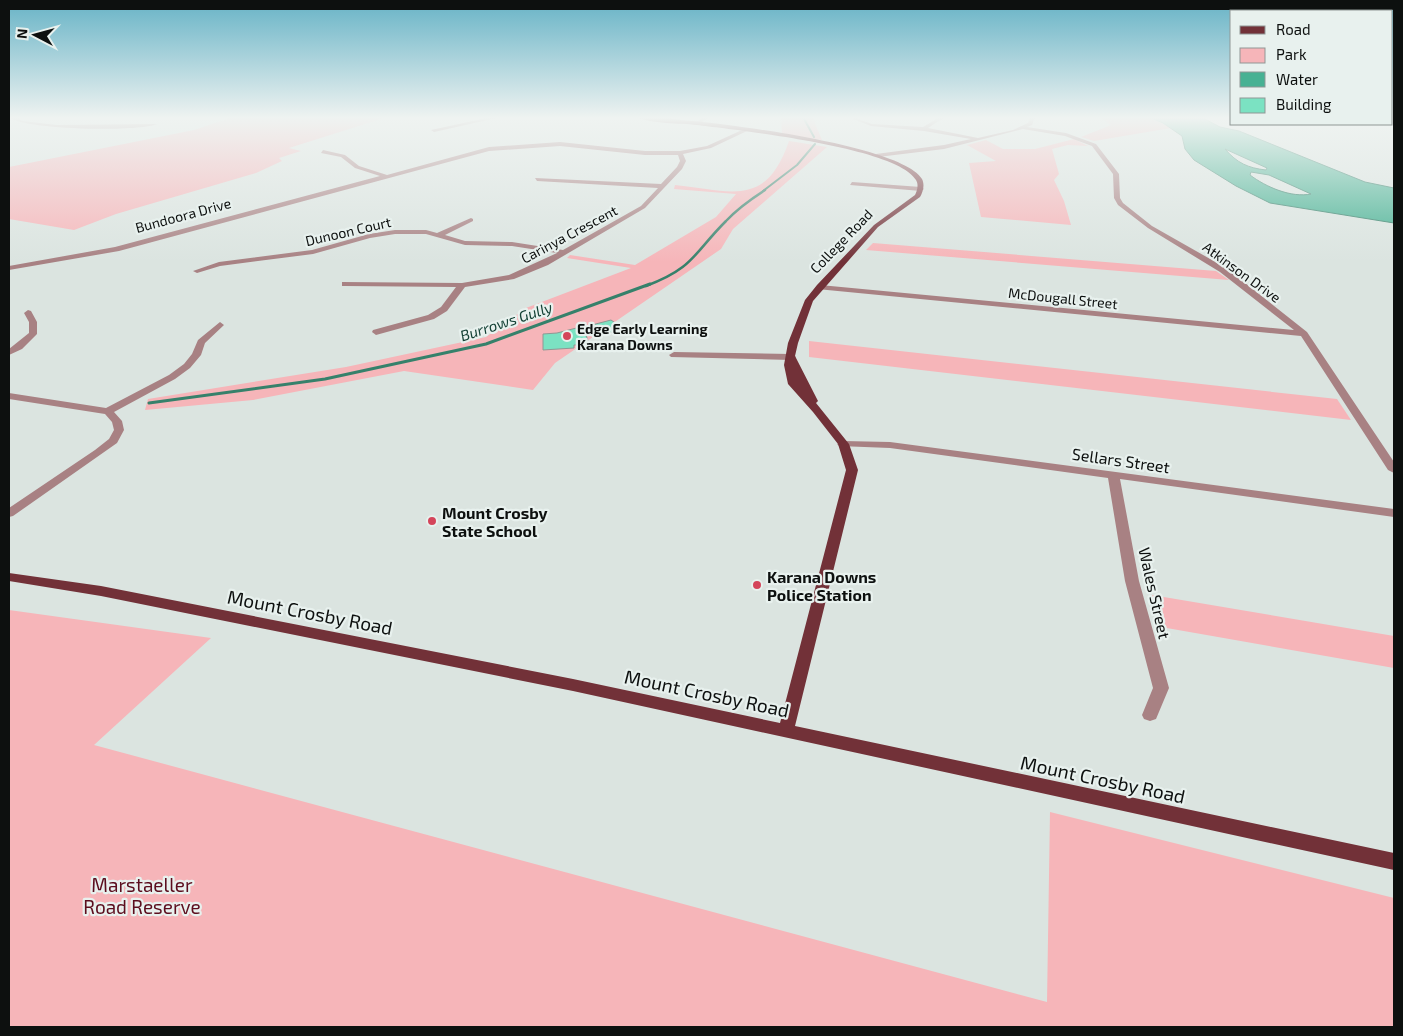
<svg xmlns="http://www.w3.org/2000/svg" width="1403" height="1036" font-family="'Exo 2',sans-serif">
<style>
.green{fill:#f6b5b9}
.water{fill:#47b193;stroke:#36816b;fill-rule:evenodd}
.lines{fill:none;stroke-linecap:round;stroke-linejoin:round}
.stream-far2{stroke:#36816b;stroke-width:2}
.stream-far1{stroke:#36816b;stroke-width:2.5}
.stream{stroke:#36816b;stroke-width:3}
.building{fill:#7be2c2;stroke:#8f9894}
.minor{fill:#a88183;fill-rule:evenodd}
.major{fill:#723138;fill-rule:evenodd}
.poi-dot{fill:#d4445a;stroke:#e8f1ee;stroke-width:2}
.labels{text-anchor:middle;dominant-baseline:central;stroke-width:4.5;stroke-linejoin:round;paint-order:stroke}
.far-street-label{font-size:14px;fill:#0d100f;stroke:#e8f1ee}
.far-poi-label{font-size:14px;font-weight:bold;fill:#0d100f;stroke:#e8f1ee;text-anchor:start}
.far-water-label{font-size:15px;font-style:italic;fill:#154236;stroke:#e8f1ee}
.street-label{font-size:16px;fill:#0d100f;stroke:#e8f1ee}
.poi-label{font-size:16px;font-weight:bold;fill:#0d100f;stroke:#e8f1ee;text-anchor:start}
.near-street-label{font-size:19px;fill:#0d100f;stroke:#e8f1ee}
.near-park-label{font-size:19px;fill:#5c0e1e;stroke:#e8f1ee}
</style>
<rect width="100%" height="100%" fill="#dbe4e0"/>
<!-- green -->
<g class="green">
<path d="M 233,117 L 387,117 L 289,148 L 301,151 L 279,158 L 282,161 L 256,173 L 116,214 L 74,230 L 9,219 L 9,167 L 194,130 Z"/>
<path d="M 781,117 L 814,117 L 814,121 L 822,140 L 782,134 Z"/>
<path d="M 1100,117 L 1149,117 L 1171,128 L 1094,141 L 1081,137 L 1111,125 Z"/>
<path d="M 1074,139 L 1088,146 L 1068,145 L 1052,149 L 1059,174 L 1054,180 L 1064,201 L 1071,225 L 981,217 L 969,163 L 996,161 L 967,145 L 986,140 L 1003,149 L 1035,149 Z"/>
<path d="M 789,141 L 827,147 L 733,229 L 721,249 L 555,363 L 533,390 L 404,371 L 253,400 L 145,410 L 148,399 L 346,367 L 486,337 L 526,308 L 631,268 L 567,258 L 570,255 L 635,265 L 716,217 L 736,194 L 674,189 L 675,185 C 732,191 766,208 789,141 Z"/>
<path d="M 873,243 L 1216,271 L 1229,280 L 866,250 Z"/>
<path d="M 809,341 L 1337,399 L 1351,420 L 809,357 Z"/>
<path d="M 1152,595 L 1394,636 L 1394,668 L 1161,627 Z"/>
<path d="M 9,610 L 211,638 L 94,745 L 1047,1002 L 1050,812 L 1394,898 L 1394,1027 L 9,1027 Z"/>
</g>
<!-- water -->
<path class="water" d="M 1149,117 L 1201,117 L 1220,127 L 1239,131 L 1365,182 L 1394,188 L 1394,223 L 1270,203 L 1236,186 L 1194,160 L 1185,149 L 1182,136 L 1163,123 ZM 1225,149 L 1267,168 L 1266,170 C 1248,168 1237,163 1225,149 ZM 1251,172 L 1269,175 L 1311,194 C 1291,198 1266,187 1250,175 Z"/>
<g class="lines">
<!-- stream-far2 -->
<g class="stream-far2">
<path d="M 803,117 L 814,137"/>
<path d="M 763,191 L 797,165 L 815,144"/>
</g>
<!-- stream-far1 -->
<path class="stream-far1" d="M 646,286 C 694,268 693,254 726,221 C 737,209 751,199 765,190"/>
<!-- stream -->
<path class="stream" d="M 149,403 L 325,379 L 486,344 L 650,284"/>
</g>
<!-- building -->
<g class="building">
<path d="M 611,320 L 624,329 L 604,334 L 588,326 Z"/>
<path d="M 584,326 L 588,342 L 580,342 L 579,345 L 574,345 L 574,348 L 543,350 L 543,334 L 557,333 Z"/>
</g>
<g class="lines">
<!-- minor -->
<g class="minor">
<path d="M 15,117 L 23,121 L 57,125 L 157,124 C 140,132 27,130 11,118 Z"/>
<path d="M 491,117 L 501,117 L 434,132 L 431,130 Z"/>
<path d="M 704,117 L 710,117 L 697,125 L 693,124 Z"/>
<path d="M 940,117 L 945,117 L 928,128 L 978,138 L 1013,130 L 1028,123 L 1031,117 L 1035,117 L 1032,125 L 1027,127 L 1066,133 L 1096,144 L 1119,174 L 1120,198 L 1123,203 L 1152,226 L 1226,268 L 1307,332 L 1394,462 L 1394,473 L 1388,470 L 1301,336 L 817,289 L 817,285 L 820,285 L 1294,330 L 1220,272 L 1148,228 L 1118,205 L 1114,198 L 1113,174 L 1092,146 L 1065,136 L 1023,129 L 944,149 L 878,157 L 876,154 L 944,145 L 971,139 L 924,131 L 871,126 L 853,119 L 855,118 L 872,124 L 923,127 Z"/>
<path d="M 742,130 L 747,131 L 711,148 L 683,154 L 686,161 L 682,169 L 645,208 L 548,265 L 514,279 L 465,287 L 447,311 L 434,319 L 376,335 L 372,332 L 373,330 L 428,315 L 441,307 L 456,287 L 345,286 L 342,286 L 342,282 L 462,283 L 509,275 L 557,253 L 512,246 L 465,245 L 426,234 L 395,234 L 370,238 L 313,254 L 220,266 L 197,273 L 193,271 L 219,262 L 312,250 L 369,234 L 395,230 L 426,230 L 437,233 L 471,218 L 473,219 L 473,221 L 445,235 L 465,241 L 512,242 L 563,250 L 641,206 L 658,188 L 537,181 L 535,178 L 661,184 L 677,167 L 680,161 L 678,155 L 645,155 L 560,146 L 489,151 L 119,251 L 9,270 L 9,266 L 115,247 L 380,176 L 355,168 L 341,157 L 321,153 L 323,150 L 345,155 L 359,166 L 387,175 L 489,147 L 560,142 L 645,151 L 680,151 L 707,146 Z"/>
<path d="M 852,182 L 921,187 L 924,189 L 921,191 L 850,185 Z"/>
<path d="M 28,310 L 31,311 L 37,322 L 37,334 L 22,349 L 9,355 L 9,349 L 29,333 L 29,322 L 24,313 Z"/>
<path d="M 220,322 L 224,325 L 205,343 L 201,355 L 190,368 L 175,379 L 114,412 L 122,421 L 124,430 L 117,443 L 13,516 L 9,517 L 9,508 L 95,450 L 109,439 L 114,430 L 112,422 L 105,414 L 9,399 L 9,393 L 106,408 L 169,375 L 184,364 L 192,354 L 198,340 Z"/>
<path d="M 674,352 L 791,354 L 796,357 L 791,360 L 671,357 L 669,355 Z"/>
<path d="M 843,441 L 890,442 L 1394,509 L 1394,517 L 1120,479 L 1139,581 L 1169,688 L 1156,719 L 1150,721 L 1144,719 L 1142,715 L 1153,688 L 1125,581 L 1108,478 L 890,448 L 839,446 L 837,444 Z"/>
</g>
<!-- major -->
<path class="major" d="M 637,117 C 683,117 900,142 922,179 C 925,185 923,192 920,197 L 878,227 L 813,301 L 798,343 L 795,356 L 818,401 L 816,403 L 849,444 L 858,470 L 795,726 L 1394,853 L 1394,870 L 573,691 L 101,596 L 9,581 L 9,573 L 101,586 L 573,679 L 780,723 L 846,470 L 838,444 L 813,412 L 788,384 L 784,365 L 788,343 L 805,300 L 817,285 L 874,225 L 915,195 C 917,191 919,185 916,180 C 898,147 736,130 697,125 C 680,123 651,124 637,117 Z"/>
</g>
<!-- sky -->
<linearGradient id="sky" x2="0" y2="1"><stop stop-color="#67b3c6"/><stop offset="0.45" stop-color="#eff3f1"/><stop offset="1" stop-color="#eff3f1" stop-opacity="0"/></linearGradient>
<rect width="1403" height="262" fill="url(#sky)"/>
<!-- markers -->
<g class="poi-dot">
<circle cx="567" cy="336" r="5"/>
<circle cx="432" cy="521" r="5"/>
<circle cx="757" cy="585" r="5"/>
</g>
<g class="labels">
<!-- far-street labels -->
<g class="far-street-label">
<text transform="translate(183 215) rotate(-15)">Bundoora Drive</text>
<text transform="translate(348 231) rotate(-13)">Dunoon Court</text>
<text transform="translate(569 234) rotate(-28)">Carinya Crescent</text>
<text transform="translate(841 241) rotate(-46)">College Road</text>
<text transform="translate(1242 272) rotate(36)">Atkinson Drive</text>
<text transform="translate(1063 298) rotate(6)">McDougall Street</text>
</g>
<!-- far-poi labels -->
<g class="far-poi-label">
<text x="577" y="328">Edge Early Learning<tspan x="577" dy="16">Karana Downs</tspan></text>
</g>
<!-- far-water labels -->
<g class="far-water-label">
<text transform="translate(506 321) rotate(-18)">Burrows Gully</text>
</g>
<!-- street labels -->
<g class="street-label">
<text transform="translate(1121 460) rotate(8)">Sellars Street</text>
<text transform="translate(1155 593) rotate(77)">Wales Street</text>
</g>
<!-- poi labels -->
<g class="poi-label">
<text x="442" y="512">Mount Crosby<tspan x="442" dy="18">State School</tspan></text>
<text x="767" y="576">Karana Downs<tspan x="767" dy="18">Police Station</tspan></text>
</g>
<!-- near-street labels -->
<g class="near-street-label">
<text transform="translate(310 612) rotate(11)">Mount Crosby Road</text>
<text transform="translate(707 693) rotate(12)">Mount Crosby Road</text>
<text transform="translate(1103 779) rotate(12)">Mount Crosby Road</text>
</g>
<!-- near-park labels -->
<g class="near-park-label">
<text x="142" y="884">Marstaeller<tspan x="142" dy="22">Road Reserve</tspan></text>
</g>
</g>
<!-- border -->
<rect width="1403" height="1036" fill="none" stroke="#0d100f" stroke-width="20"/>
<!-- legend -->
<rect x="1230" y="10" width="162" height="115" fill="#e8f1ee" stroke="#909795"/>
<rect x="1240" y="26" width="25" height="8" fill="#723138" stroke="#909795"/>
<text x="1276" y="35" font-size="15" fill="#0d100f">Road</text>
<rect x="1240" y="48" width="25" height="15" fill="#f6b5b9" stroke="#909795"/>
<text x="1276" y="60" font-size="15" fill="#0d100f">Park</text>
<rect x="1240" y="72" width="25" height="15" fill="#47b193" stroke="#909795"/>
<text x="1276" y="85" font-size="15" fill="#0d100f">Water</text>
<rect x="1240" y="98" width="25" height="15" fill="#7be2c2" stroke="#909795"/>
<text x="1276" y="110" font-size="15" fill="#0d100f">Building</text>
<!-- north arrow -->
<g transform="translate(35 35) rotate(276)" stroke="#e8f1ee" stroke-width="4" paint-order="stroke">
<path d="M0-4L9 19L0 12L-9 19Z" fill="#0d100f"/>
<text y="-8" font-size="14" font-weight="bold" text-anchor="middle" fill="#0d100f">N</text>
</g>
</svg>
